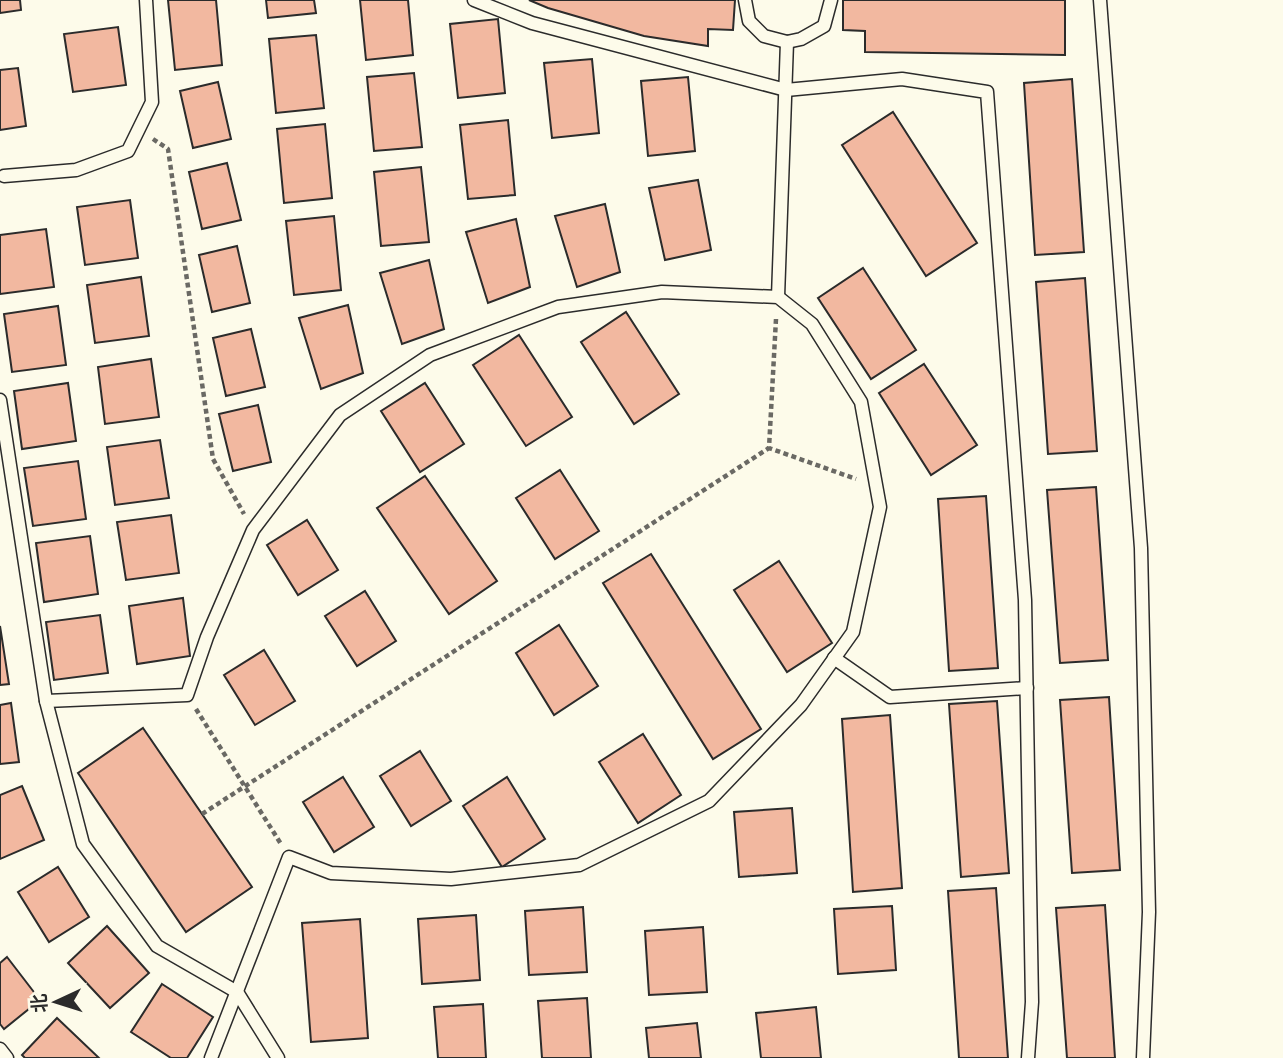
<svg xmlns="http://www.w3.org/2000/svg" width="1283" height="1058" font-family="'Noto Serif','Noto Sans SC',serif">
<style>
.building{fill:#f2b8a0;stroke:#2b2b2b;stroke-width:2}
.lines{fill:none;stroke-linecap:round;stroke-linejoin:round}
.lane-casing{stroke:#2b2b2b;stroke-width:15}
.path{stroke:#6a6964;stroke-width:4.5;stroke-dasharray:5 3.5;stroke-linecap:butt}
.lane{stroke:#fdfbea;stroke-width:12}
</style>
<rect width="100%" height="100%" fill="#fdfbea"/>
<!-- building -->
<g class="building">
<path d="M 0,0 L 20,0 L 21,10 L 0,13 Z"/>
<path d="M 168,0 L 216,0 L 222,65 L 175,70 Z"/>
<path d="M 266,0 L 314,0 L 316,13 L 268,18 Z"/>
<path d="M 360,0 L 408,0 L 413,55 L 366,60 Z"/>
<path d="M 529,0 L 735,0 L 733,30 L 708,29 L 708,46 L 644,36 L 548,8 Z"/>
<path d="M 843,0 L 1065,0 L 1065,55 L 865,52 L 865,31 L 843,30 Z"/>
<path d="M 498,19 L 505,93 L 458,98 L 450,24 Z"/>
<path d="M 118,27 L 126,85 L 73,92 L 64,34 Z"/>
<path d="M 316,35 L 324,108 L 276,113 L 269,39 Z"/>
<path d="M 592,59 L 599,133 L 552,138 L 544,63 Z"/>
<path d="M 18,68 L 26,126 L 0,130 L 0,70 Z"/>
<path d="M 414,73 L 422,147 L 374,151 L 367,77 Z"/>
<path d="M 688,77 L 695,151 L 648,156 L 641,81 Z"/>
<path d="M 1072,79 L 1084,252 L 1035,255 L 1024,83 Z"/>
<path d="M 218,82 L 231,139 L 193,148 L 180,91 Z"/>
<path d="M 893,112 L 977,243 L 926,276 L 842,145 Z"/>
<path d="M 508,120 L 515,195 L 468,199 L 460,125 Z"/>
<path d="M 325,124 L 332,198 L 284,203 L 277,129 Z"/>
<path d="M 227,163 L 241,220 L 202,229 L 189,172 Z"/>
<path d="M 421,167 L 429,242 L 381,246 L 374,172 Z"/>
<path d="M 698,180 L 711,250 L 665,260 L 649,188 Z"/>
<path d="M 130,200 L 138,258 L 85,265 L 77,207 Z"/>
<path d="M 605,204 L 620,272 L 577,287 L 555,216 Z"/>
<path d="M 334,216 L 341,290 L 294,295 L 286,221 Z"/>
<path d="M 516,219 L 530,287 L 488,303 L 466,232 Z"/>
<path d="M 46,229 L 54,287 L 0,294 L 0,235 Z"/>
<path d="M 237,246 L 250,303 L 212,312 L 199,255 Z"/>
<path d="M 429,260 L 444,329 L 402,344 L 380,273 Z"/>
<path d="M 863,268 L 916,350 L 871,379 L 818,298 Z"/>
<path d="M 141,277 L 149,336 L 95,343 L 87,285 Z"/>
<path d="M 1085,278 L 1097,451 L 1048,454 L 1036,282 Z"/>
<path d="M 348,305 L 363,373 L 321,389 L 299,318 Z"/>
<path d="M 58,306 L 66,365 L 12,372 L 4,314 Z"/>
<path d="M 626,312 L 679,394 L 634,424 L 581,342 Z"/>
<path d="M 251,329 L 265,387 L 226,396 L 213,338 Z"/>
<path d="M 519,335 L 572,417 L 526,446 L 473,365 Z"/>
<path d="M 151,359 L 159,417 L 105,424 L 98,367 Z"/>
<path d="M 924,364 L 977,445 L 931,475 L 879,393 Z"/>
<path d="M 68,383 L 76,441 L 22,449 L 14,391 Z"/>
<path d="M 425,383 L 464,444 L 420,472 L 381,411 Z"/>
<path d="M 258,405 L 271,462 L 233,471 L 219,414 Z"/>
<path d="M 160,440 L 169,498 L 115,505 L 107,447 Z"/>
<path d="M 78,461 L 86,519 L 33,526 L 24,468 Z"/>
<path d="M 560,470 L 599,531 L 555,559 L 516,498 Z"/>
<path d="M 425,476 L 497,581 L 449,614 L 377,508 Z"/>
<path d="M 1096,487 L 1108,660 L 1060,663 L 1047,490 Z"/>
<path d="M 986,496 L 998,668 L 949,671 L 938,499 Z"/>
<path d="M 171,515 L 179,573 L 126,580 L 117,522 Z"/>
<path d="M 307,520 L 338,570 L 298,595 L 267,545 Z"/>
<path d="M 90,536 L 98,594 L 44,602 L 36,543 Z"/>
<path d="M 651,554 L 761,729 L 713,759 L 603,583 Z"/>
<path d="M 779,561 L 832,643 L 787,672 L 734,590 Z"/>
<path d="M 365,591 L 396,641 L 357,666 L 325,616 Z"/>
<path d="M 183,598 L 190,656 L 137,664 L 129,606 Z"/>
<path d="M 100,615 L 108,673 L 54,680 L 46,622 Z"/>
<path d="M 559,625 L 598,686 L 554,715 L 516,653 Z"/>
<path d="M 0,626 L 9,684 L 0,685 Z"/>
<path d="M 264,650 L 295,701 L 255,725 L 224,675 Z"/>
<path d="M 1109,697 L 1120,870 L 1072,873 L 1060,700 Z"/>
<path d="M 997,701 L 1009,873 L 961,877 L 949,704 Z"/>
<path d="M 11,703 L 19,762 L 0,764 L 0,705 Z"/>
<path d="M 890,715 L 902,888 L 853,892 L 842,719 Z"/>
<path d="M 143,728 L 252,887 L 186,932 L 78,773 Z"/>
<path d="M 643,734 L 681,795 L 638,823 L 599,762 Z"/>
<path d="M 420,751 L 451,801 L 411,826 L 380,776 Z"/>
<path d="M 343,777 L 374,827 L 334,852 L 303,802 Z"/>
<path d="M 507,777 L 545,839 L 502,867 L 463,806 Z"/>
<path d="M 22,786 L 44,840 L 0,859 L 0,795 Z"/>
<path d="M 792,808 L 797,873 L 739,877 L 734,812 Z"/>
<path d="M 58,867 L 89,917 L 49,942 L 18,892 Z"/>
<path d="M 996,888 L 1008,1058 L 959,1058 L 948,891 Z"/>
<path d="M 1105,905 L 1115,1058 L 1067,1058 L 1056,908 Z"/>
<path d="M 892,906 L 896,970 L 838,974 L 834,909 Z"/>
<path d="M 583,907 L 587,972 L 529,975 L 525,911 Z"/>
<path d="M 476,915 L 480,980 L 422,984 L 418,919 Z"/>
<path d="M 360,919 L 368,1038 L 311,1042 L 302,923 Z"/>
<path d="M 107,926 L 149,973 L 110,1008 L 68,963 Z"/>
<path d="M 703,927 L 707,992 L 649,995 L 645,931 Z"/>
<path d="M 7,957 L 40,1000 L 4,1029 L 0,1024 L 0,963 Z"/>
<path d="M 162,984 L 213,1017 L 187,1058 L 171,1058 L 131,1032 Z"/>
<path d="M 587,998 L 591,1058 L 542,1058 L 538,1001 Z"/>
<path d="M 483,1004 L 486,1058 L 438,1058 L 434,1007 Z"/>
<path d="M 816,1007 L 821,1058 L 761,1058 L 756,1013 Z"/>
<path d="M 57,1018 L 99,1058 L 25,1058 L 22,1055 Z"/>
<path d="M 697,1023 L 701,1058 L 649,1058 L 646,1028 Z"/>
</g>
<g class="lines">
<defs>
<g id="lane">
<path d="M 474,0 L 532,23 L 786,90 L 902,79 L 987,92 L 1025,600 L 1032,1002 L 1028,1058"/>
<path d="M 745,0 L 749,21 L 764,36 L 787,42 L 801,39 L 824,26 L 831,0"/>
<path d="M 1100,0 L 1141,548 L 1149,912 L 1143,1058"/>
<path d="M 4,176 L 76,170 L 128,151 L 152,102 L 146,0"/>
<path d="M 778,297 L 787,42"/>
<path d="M 0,400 L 46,701 L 83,844 L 157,946 L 237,992 L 278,1058"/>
<path d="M 834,658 L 890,697 L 1027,688"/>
<path d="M 46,701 L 187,695 L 207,637 L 253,530 L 340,415 L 430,355 L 558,307 L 662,292 L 778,297 L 812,324 L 861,402 L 880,507 L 853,632 L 801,705 L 709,801 L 579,865 L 451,879 L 331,873 L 289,857 L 211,1058"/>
<path d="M 0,1049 L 7,1058"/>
</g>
</defs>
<!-- lane casing -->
<use href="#lane" class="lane-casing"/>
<!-- path -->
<g class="path">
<path d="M 153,139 L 168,149 L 213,459 L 244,514"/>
<path d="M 776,319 L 769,448 L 856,479"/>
<path d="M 196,709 L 281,844"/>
<path d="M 202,814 L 769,448"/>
</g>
<!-- lane -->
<use href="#lane" class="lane"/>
</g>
<!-- north arrow -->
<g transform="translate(56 1002) rotate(266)" stroke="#fdfbea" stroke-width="5" paint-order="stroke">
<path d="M0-5L12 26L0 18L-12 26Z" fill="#2b2b2b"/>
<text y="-10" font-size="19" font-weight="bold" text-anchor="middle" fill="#2b2b2b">北</text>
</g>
</svg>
